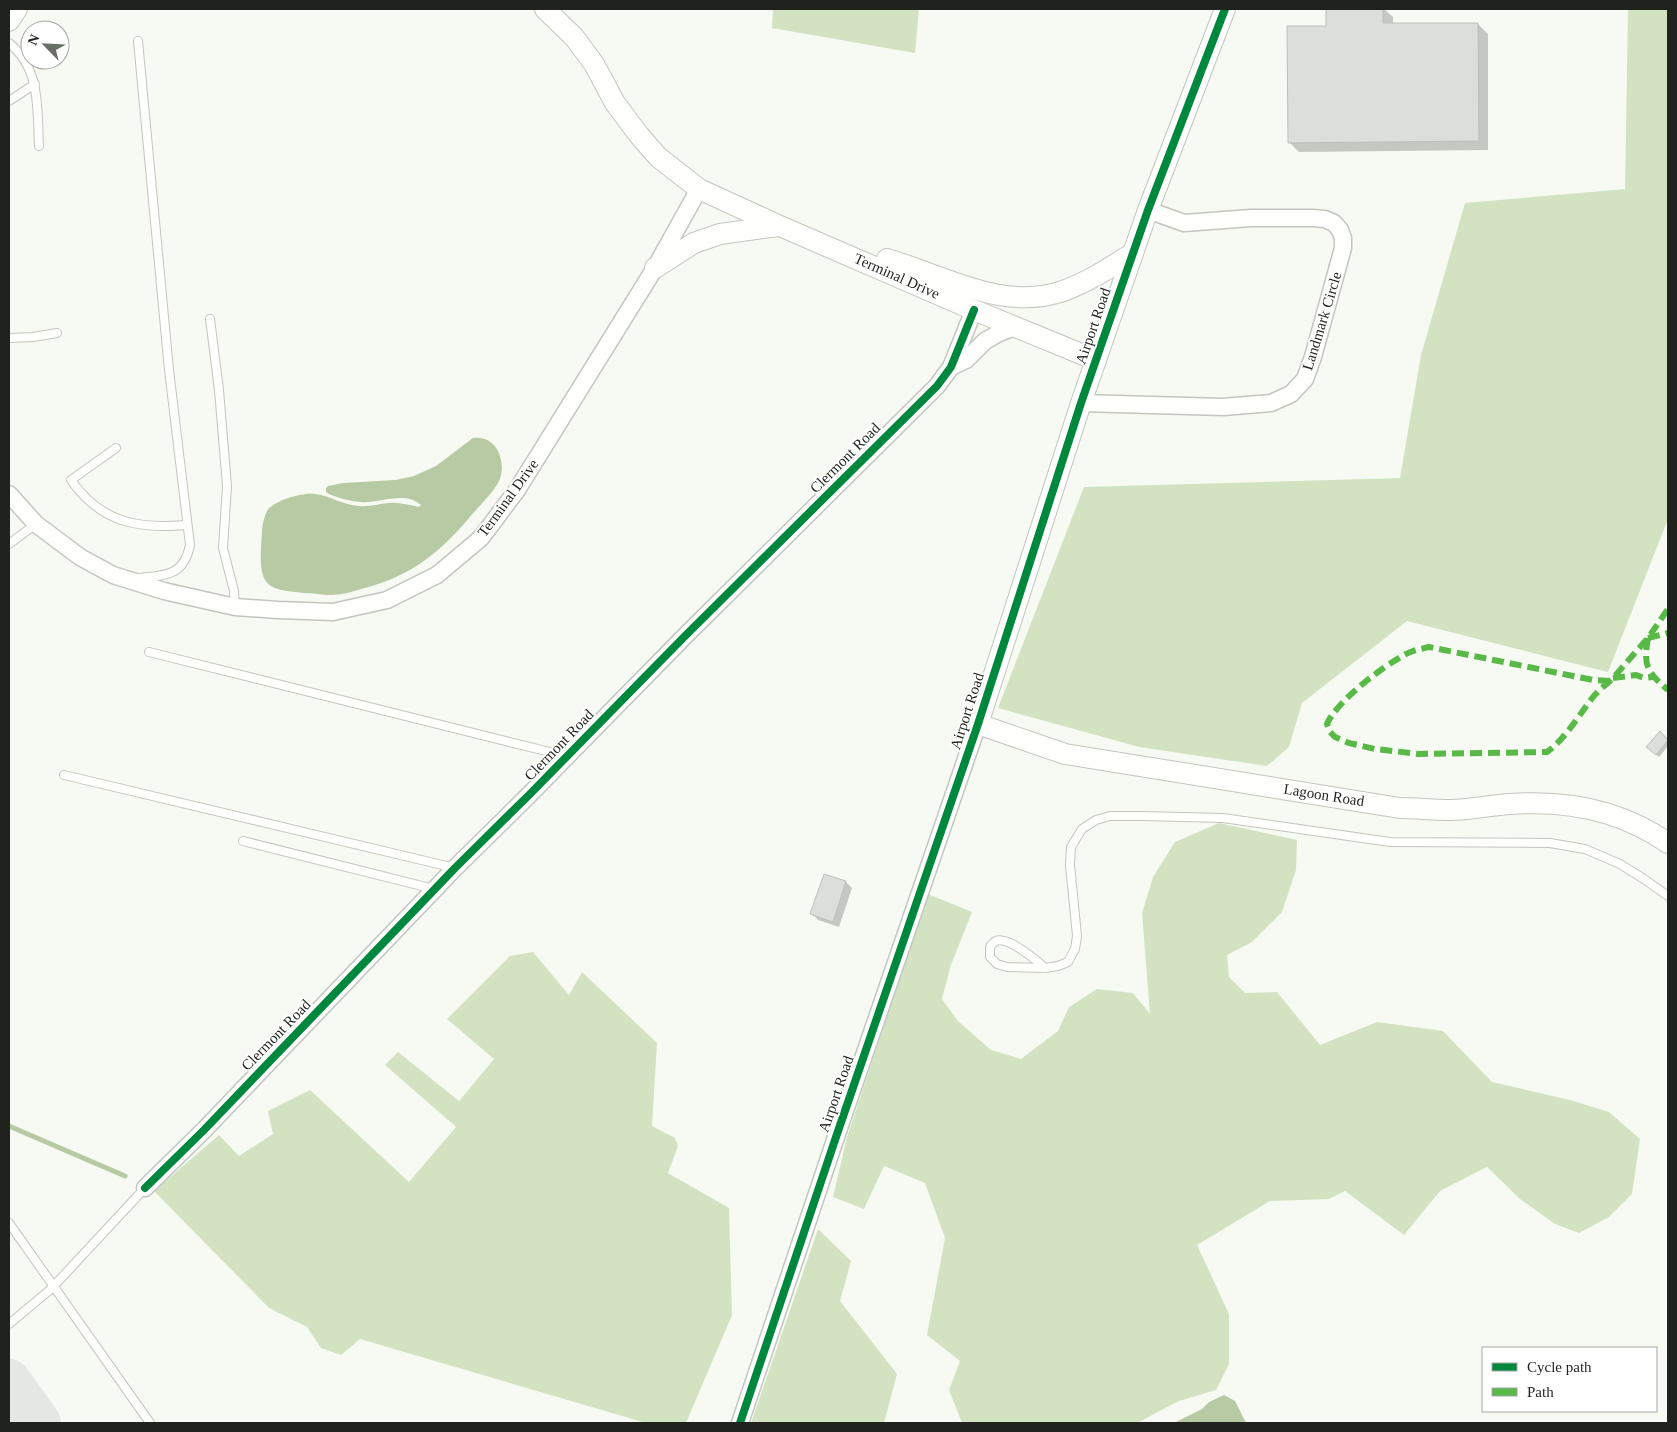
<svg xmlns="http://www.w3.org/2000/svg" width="1677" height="1432" font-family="Georgia,serif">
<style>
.forest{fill:#d3e3c2}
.water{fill:#b8caa4}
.shadow{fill:#0003}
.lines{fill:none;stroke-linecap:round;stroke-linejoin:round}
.stream{stroke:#b8caa4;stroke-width:5}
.taxiway{stroke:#e5e8e2;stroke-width:44}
.building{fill:#dcded9;stroke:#bdc0ba}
.service-casing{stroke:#c3c6c0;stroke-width:10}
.minor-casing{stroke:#c3c6c0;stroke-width:19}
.tertiary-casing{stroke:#c3c6c0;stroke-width:22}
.service{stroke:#fefefd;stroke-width:8}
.minor{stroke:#fefefd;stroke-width:16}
.tertiary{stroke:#fefefd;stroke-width:20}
.quiet{stroke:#58b947;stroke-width:6;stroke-dasharray:12 6;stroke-linecap:butt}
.cycleway-casing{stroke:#fff;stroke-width:11}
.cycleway{stroke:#00873e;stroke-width:8}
.labels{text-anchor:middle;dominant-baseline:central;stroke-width:4;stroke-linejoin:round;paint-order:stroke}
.street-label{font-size:15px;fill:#1f221d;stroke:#fff}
</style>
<rect width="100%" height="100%" fill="#f6faf2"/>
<!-- forest -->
<g class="forest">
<path d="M 773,9 L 919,9 L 915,53 L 772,28 Z"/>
<path d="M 1628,9 L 1668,9 L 1668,519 L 1608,672 L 1407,621 L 1302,703 L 1289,747 L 1267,766 L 1139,747 L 998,708 L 1084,487 L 1400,478 L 1421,355 L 1465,203 L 1625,189 Z"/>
<path d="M 1219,823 L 1297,840 L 1296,870 L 1282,912 L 1252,942 L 1227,955 L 1229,977 L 1245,993 L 1277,992 L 1320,1045 L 1377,1022 L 1443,1031 L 1492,1082 L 1570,1100 L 1609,1112 L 1640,1139 L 1632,1194 L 1609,1217 L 1579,1233 L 1555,1224 L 1520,1199 L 1487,1167 L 1440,1191 L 1404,1235 L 1345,1191 L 1329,1199 L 1270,1201 L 1197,1245 L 1229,1314 L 1229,1364 L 1216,1390 L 1179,1401 L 1137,1423 L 962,1423 L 949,1390 L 960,1361 L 927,1335 L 945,1238 L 925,1183 L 884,1166 L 864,1209 L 833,1197 L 847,1137 L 928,894 L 972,912 L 951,965 L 942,999 L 958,1021 L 991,1050 L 1021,1059 L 1058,1031 L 1069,1007 L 1097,989 L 1133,993 L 1150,1014 L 1142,913 L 1153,877 L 1175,842 Z"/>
<path d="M 533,952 L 569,995 L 582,972 L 657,1043 L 652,1126 L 675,1138 L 678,1146 L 668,1173 L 729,1208 L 732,1315 L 686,1423 L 646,1423 L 360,1339 L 341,1355 L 321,1348 L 307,1327 L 269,1308 L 154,1191 L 219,1135 L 239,1156 L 273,1134 L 268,1111 L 310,1090 L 409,1182 L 456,1127 L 385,1065 L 398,1052 L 459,1101 L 494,1059 L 447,1019 L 510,956 Z"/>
<path d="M 818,1229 L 851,1261 L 840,1301 L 897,1374 L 884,1423 L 751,1423 Z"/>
</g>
<!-- water -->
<g class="water">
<path d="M 473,438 C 498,434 508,465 498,483 C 492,494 477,508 469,518 C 438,555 407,578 361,589 C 351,592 341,595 331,595 C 322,595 313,593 304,593 C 291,591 270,592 264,578 C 259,567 261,545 262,533 C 262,526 264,517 267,511 C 274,500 303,492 315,494 C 331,496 343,505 359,506 C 369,507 378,504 389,503 C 399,502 409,505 419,507 L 421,505 C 404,490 379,504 360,502 C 350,501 338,498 329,494 L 326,492 L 326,488 L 328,486 L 343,483 L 395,480 L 414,476 L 436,466 Z"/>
<path d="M 1224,1395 L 1235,1401 L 1246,1423 L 1174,1423 L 1202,1409 L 1209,1402 Z"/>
</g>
<!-- shadow -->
<g class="shadow">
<path d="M 1327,9 L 1384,9 L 1393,17 L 1393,25 L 1478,24 L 1488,34 L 1488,150 L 1299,152 L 1289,142 L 1327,27 Z"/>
<path d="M 1660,733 L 1668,740 L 1668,746 L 1659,757 L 1648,747 Z"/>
<path d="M 846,882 L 852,888 L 839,927 L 818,920 L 812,914 Z"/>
</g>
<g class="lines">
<!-- stream -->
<path class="stream" d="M 9,1126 L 125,1176"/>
<!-- taxiway -->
<path class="taxiway" d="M 9,1381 L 39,1423"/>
</g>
<!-- building -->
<g class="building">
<path d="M 1326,9 L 1383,9 L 1383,23 L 1478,23 L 1479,141 L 1288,143 L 1287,26 L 1326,26 Z"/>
<path d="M 1660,731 L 1668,740 L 1656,755 L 1646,747 Z"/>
<path d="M 824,874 L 846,881 L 833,922 L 810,914 Z"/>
</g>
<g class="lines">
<defs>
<g id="service">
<path d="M 138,41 L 169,370 L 190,545 C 184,576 166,575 139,578"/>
<path d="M 9,43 C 41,69 37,108 39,146"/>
<path d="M 9,101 L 35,84"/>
<path d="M 210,319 L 219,390 L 227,486 L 223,548 L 234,591 L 235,607"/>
<path d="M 9,338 L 33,337 L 57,333"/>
<path d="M 116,448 L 71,480 C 101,523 138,529 186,525"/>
<path d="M 9,544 L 36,524"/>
<path d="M 149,652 L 566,756"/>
<path d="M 64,775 L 455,868"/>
<path d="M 243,841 L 434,889"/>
<path d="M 1045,968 C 1036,960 1008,936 996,941 C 995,941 990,946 990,947 L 990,957 L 997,964 L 1007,967 L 1045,968 L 1058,966 L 1068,962 L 1075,949 L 1077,936 L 1070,865 L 1071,847 L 1082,829 L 1096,820 L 1110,816 L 1141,816 L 1223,818 L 1390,842 L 1550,843 L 1585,849 L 1620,864 L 1644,879 L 1668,896"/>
<path d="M 9,1223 L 150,1423"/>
<path d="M 9,1324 L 51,1289 L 145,1188"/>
</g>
<g id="minor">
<path d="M 951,367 L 966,360 L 985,341 L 999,333 L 1015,327"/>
<path d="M 1081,403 L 1223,407 L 1271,403 L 1291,394 L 1305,379 L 1313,357 L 1343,248 L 1343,238 L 1340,230 L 1334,223 L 1325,219 L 1313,218 L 1251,218 L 1184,223 L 1148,210"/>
<path d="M 9,494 L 36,524 L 80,557 L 113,575 L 164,591 L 235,607 L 278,610 L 333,612 L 387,600 L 437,575 L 481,538 L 517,490 L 655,268 L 699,189"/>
<path d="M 145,1188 L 204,1130 L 455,868 L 529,795 L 685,636 L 937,386 L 951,367 L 974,310"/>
<path d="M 740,1423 L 836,1137 L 978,724"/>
</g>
<g id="tertiary">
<path d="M 545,9 L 574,37 L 594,64 L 615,103 L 638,134 L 658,157 L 699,189 L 780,226 L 974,310 L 1096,360"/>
<path d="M 1225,9 L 1148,210 L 1081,403 L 978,724 L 1065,754 L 1400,808 C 1416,808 1433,810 1450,810 C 1470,810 1491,805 1511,804 C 1567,800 1622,811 1668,843"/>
<path d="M 9,21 L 17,9"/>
<path d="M 887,259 C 943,275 1003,312 1063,291 C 1088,282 1111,267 1133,253"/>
<path d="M 655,268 L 694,243 L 720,234 L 778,226"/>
</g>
</defs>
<!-- service casing -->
<use href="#service" class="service-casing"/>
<!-- minor casing -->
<use href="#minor" class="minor-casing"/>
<!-- tertiary casing -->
<use href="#tertiary" class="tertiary-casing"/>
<!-- service -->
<use href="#service" class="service"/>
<!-- minor -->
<use href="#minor" class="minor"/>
<!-- tertiary -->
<use href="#tertiary" class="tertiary"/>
<!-- quiet -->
<g class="quiet">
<path d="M 1648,638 C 1643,666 1647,672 1668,690"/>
<path d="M 1648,638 L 1668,633"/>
<path d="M 1613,678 L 1636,675 L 1644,678 L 1653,677"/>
<path d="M 1610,681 L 1593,680 L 1429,647 C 1421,649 1413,650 1406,654 C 1383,666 1337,701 1327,724 L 1330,732 L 1335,737 L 1349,743 L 1375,749 L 1419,754 L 1547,752 C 1566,738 1579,715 1593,697 C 1599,690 1607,684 1613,678 L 1648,638 L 1668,609"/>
</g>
<defs>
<g id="cycleway">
<path d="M 145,1188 L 204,1130 L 455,868 L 529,795 L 685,636 L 937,386 L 951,367 L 974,310"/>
<path d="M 740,1423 L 836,1137 L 978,724 L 1081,403 L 1148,210 L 1225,9"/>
</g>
</defs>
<!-- cycleway casing -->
<use href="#cycleway" class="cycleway-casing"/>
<!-- cycleway -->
<use href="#cycleway" class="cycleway"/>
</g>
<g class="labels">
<!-- street labels -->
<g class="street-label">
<text transform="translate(897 276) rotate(24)">Terminal Drive</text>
<text transform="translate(1322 321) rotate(-73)">Landmark Circle</text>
<text transform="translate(1093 326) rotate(-71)">Airport Road</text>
<text transform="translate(845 458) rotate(-45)">Clermont Road</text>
<text transform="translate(508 498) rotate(-54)">Terminal Drive</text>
<text transform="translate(967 711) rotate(-72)">Airport Road</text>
<text transform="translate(559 745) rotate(-46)">Clermont Road</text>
<text transform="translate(1324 795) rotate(9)">Lagoon Road</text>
<text transform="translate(276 1035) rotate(-46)">Clermont Road</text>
<text transform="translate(836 1094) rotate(-71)">Airport Road</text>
</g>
</g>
<!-- border -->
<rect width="1677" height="1432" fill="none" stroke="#1f221d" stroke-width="20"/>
<!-- legend -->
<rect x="1482" y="1347" width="175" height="65" fill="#ffffff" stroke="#a5a7a5"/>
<rect x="1492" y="1363" width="25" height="8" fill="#00873e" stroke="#a5a7a5"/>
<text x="1527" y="1372" font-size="15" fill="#1f221d">Cycle path</text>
<rect x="1492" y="1388" width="25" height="8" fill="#58b947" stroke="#a5a7a5"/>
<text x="1527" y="1397" font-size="15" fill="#1f221d">Path</text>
<!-- north arrow -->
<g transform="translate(45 45) rotate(294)"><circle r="24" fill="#ffffff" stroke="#a5a7a5"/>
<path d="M0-4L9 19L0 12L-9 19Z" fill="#6a6e68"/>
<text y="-8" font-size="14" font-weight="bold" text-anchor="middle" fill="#1f221d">N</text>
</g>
</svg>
